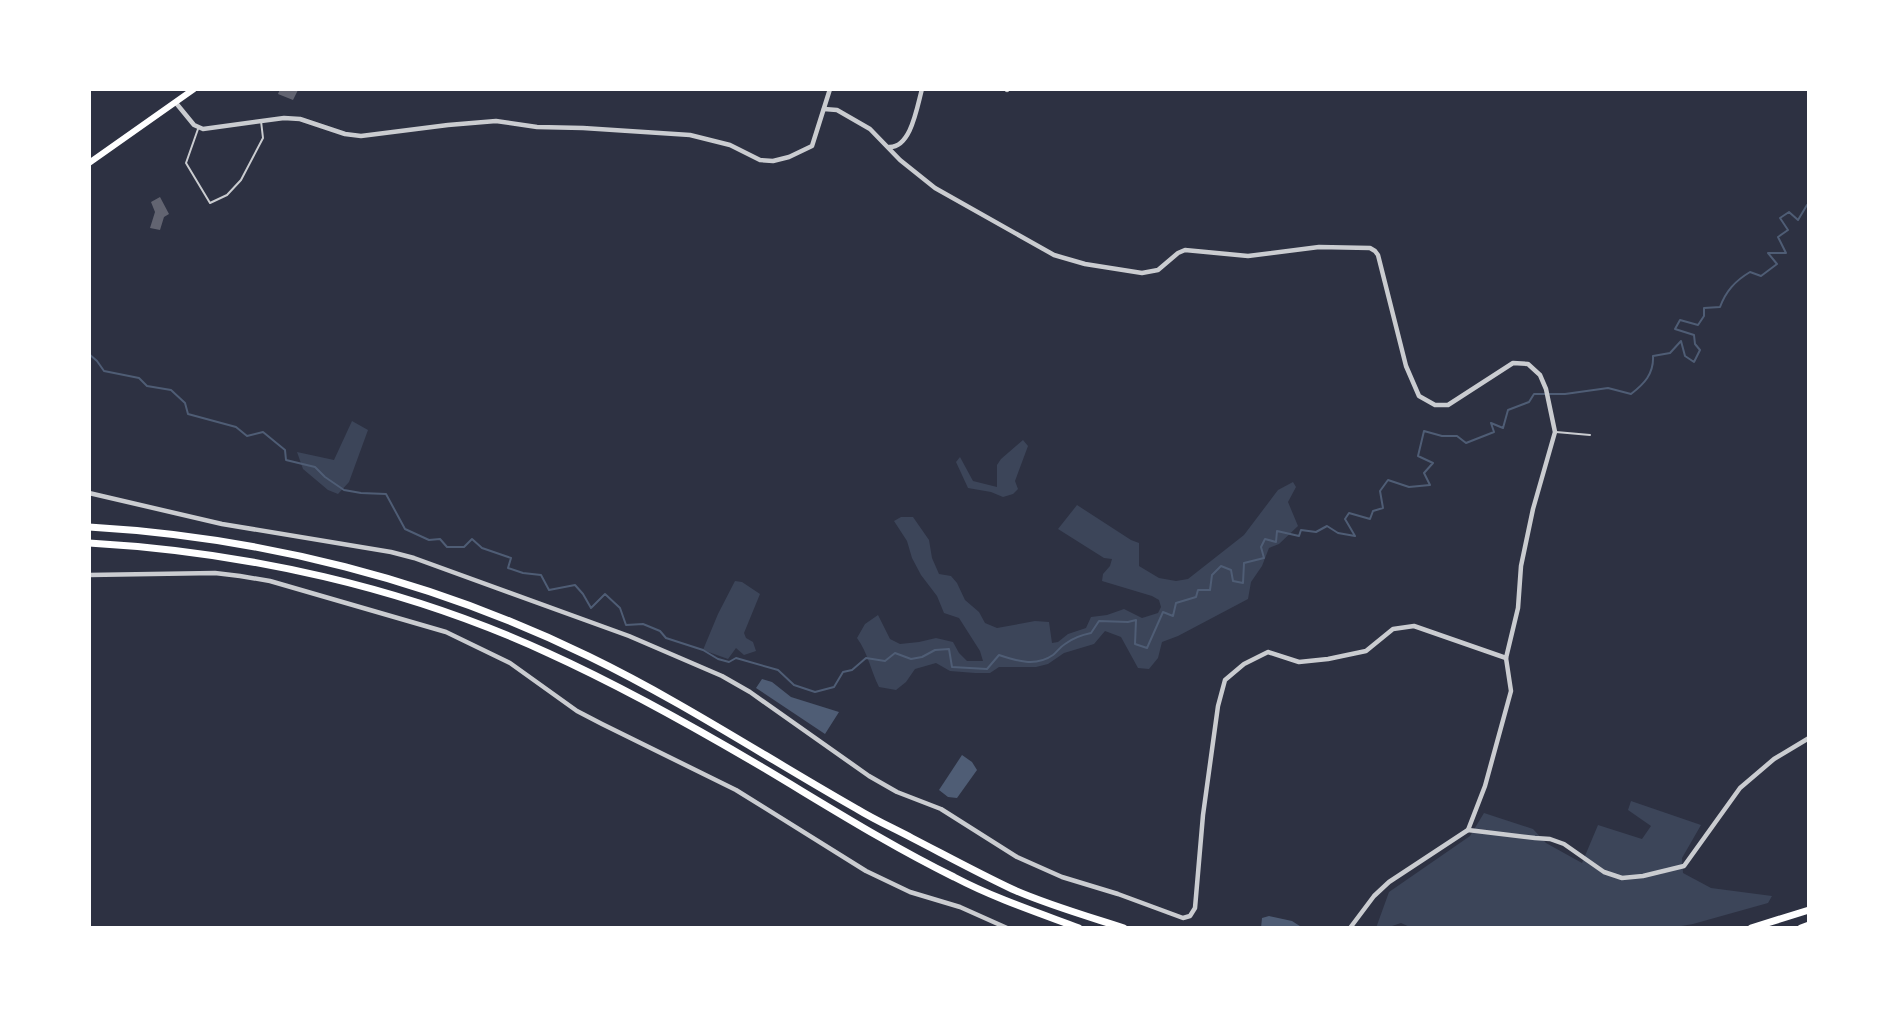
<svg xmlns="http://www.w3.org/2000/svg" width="1898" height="1017" font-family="Signika,sans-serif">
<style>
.green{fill:#3c4559}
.water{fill:#4f5d75}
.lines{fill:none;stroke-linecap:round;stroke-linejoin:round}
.stream{stroke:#4f5d75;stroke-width:2}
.building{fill:#626471}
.service{stroke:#caccd0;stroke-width:2}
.minor{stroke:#caccd0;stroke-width:4.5}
.secondary{stroke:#fff;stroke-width:6}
.primary{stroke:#fff;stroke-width:7}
</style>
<rect width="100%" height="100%" fill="#2d3142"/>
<!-- green -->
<g class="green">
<path d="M 352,421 L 368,430 L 349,482 L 338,494 L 328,490 L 303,469 L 297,452 L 334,460 Z"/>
<path d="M 1023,440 L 1028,446 L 1015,481 L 1018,489 L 1013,494 L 1003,497 L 991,492 L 968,488 L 956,462 L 960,457 L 973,481 L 997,487 L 997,465 L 1001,459 Z"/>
<path d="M 1293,482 L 1296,487 L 1288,502 L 1298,526 L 1279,544 L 1269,548 L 1262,566 L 1251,582 L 1248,599 L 1178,636 L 1162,642 L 1158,658 L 1149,669 L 1138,668 L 1121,637 L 1105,631 L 1094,644 L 1064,653 L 1048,664 L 1036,667 L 999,667 L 990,673 L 975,673 L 950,671 L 936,663 L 915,669 L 906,682 L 896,690 L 879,687 C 871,671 868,653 857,638 L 865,624 L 878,615 L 890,639 L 900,644 L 919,642 L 936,638 L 953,642 L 959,653 L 967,661 L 983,661 L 980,651 L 959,618 L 944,613 L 937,596 L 921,575 L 912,558 L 907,541 L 894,521 L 901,517 L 913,517 L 929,540 L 932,558 L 939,574 L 951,576 L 957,583 L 965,600 L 979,612 L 985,623 L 997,628 L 1035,621 L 1049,622 L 1052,643 L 1058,642 L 1068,634 L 1086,628 L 1091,617 L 1107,615 L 1124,609 L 1142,618 L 1158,613 L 1161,607 L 1159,600 L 1152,596 L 1102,581 L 1103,574 L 1110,566 L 1112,559 L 1104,558 L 1058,529 L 1077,505 L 1131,540 L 1139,543 L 1139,566 L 1159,578 L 1176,581 L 1188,579 L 1244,535 L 1278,490 Z"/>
<path d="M 735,581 L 742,582 L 760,594 L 744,633 L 746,638 L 753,642 L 756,651 L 744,655 L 736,648 L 728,659 L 703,650 L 718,614 Z"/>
<path d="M 1631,801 L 1701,825 L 1682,858 L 1683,873 L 1711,888 L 1772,896 L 1768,903 L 1693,924 L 1670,928 L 1412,928 L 1401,923 L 1386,928 L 1376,928 L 1389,892 L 1470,836 L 1484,813 L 1533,829 L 1546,843 L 1582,863 L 1598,825 L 1642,839 L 1651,826 L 1628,810 Z"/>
</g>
<!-- water -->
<g class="water">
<path d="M 762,679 L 772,682 L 791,697 L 839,712 L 825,734 L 756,688 Z"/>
<path d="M 962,755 L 972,762 L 977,770 L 957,798 L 948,797 L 939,790 Z"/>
<path d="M 1269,916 L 1292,921 L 1303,928 L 1261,928 L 1262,918 Z"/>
</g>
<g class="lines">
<!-- stream -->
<path class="stream" d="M 89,354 L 97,361 L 104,371 L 139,378 L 147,386 L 171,390 L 185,403 L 188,414 L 236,427 L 247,436 L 263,432 L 285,450 L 286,460 L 315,467 L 325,477 L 344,490 L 361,493 L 386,494 L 405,529 L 429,540 L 440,539 L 447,547 L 464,547 L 472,539 L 482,548 L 511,558 L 508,568 L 523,573 L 541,575 L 549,590 L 575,585 L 583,594 L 591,608 L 605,594 L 620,608 L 626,625 L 643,624 L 660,631 L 666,638 L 703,650 L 718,659 L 729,662 L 736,658 L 778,670 L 794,685 L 815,692 L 834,687 L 843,672 L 852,670 L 866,658 L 885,661 L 895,653 L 911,659 L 922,657 L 935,650 L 949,649 L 952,667 L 987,669 L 999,655 C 1016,661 1036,667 1053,655 C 1057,652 1060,647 1065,644 C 1073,638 1081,635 1091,633 L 1099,621 L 1128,622 L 1136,620 L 1135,644 L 1147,648 L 1163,612 L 1173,616 L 1176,603 L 1196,597 L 1198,590 L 1210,590 L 1212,575 L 1221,566 L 1231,570 L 1233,581 L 1243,583 L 1244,563 L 1264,558 L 1261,547 L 1265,539 L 1276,542 L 1277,531 L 1299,536 L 1301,530 L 1316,532 L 1327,526 L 1338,533 L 1355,536 L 1345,519 L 1349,513 L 1370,519 L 1373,511 L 1383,508 L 1380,491 L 1388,480 L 1409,487 L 1430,485 L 1424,473 L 1433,463 L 1418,456 L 1424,431 L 1442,436 L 1457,436 L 1466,443 L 1494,432 L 1491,423 L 1503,428 L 1508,410 L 1529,402 L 1534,394 L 1565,394 L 1608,388 L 1631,394 C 1644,384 1654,374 1653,356 L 1670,353 L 1681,341 L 1685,356 L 1694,362 L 1700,350 L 1695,344 L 1694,335 L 1675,329 L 1680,320 L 1698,325 L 1704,316 L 1704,308 L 1720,307 C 1726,291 1735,281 1750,272 L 1761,276 L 1777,264 L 1768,253 L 1786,253 L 1778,237 L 1788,230 L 1780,218 L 1789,212 L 1798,220 L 1807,205 L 1809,208"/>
</g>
<!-- building -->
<g class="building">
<path d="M 280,89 L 296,89 L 298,90 L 293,100 L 278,94 Z"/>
<path d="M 160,197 L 169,214 L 164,217 L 160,230 L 150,228 L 155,212 L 151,202 Z"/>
</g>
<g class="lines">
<!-- service -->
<g class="service">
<path d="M 198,129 L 186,163 L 210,203 L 227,195 L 241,180 L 263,138 L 261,121"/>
<path d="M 1556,432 L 1590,435"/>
</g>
<!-- minor -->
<g class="minor">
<path d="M 1007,90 L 1007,89"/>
<path d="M 176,103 L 194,125 L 203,129 L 284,118 L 300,119 L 345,134 L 361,136 L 448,125 L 496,121 L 537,127 L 583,128 L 690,135 L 730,145 L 760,160 L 773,161 L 789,157 L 812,146 L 830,89"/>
<path d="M 824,109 L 837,110 L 870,129 L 900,160 L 935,188 L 1054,255 L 1085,264 L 1142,273 L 1158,270 L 1178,253 L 1185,250 L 1248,256 L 1319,247 L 1370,248 L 1375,251 L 1378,255 L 1406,366 L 1419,396 L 1435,405 L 1448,405 L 1513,363 L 1528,364 L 1540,375 L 1546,389 L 1555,432 L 1533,509 L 1521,566 L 1518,608 L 1506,658 L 1511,691 L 1485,786 L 1468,830 L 1389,882 L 1374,896 L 1350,928"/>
<path d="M 889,147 C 911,148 917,107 922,89"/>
<path d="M 89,493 L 222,524 L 391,552 L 414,558 L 629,636 L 722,676 L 750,692 L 869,776 L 897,792 L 941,809 L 1017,857 L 1062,877 L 1118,894 L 1183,918 L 1190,916 L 1195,908 L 1203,815 L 1218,706 L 1225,680 L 1244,664 L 1268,652 L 1299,662 L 1328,659 L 1366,651 L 1393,629 L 1414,626 L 1506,658"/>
<path d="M 89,575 L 215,573 L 240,576 L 270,581 L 446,632 L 510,663 L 577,711 L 602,724 L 736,790 L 866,871 L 910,892 L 960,907 L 1007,928"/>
<path d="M 1468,830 L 1535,838 L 1550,839 L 1564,844 L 1604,872 L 1622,878 L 1643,876 L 1684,866 L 1740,788 L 1774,759 L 1809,738"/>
</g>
<!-- secondary -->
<path class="secondary" d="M 89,163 L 194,89"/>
<!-- primary -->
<g class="primary">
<path d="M 89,527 C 262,537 432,580 588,656 C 681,701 767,758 857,809 C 875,820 893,828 912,838 C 945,855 978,873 1012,889 C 1048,905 1087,916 1124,928"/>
<path d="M 89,543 C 246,552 405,587 548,653 C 623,687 696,728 767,770 C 829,807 889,845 954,877 C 994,898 1036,912 1079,928"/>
<path d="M 1751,928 L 1809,910"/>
<path d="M 1801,928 L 1809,925"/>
</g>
</g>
<!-- border -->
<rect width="1898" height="1017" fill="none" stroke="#ffffff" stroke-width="182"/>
</svg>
